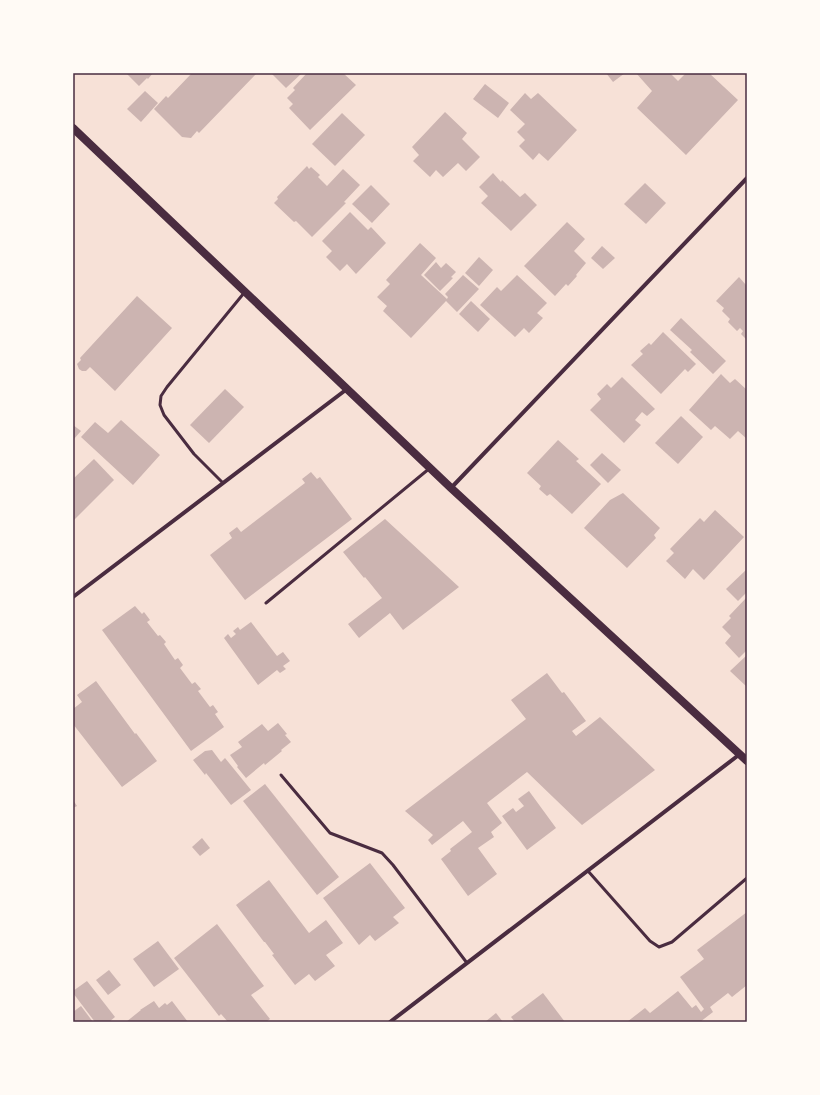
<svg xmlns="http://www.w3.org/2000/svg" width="820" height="1095" font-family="'Playfair Display',serif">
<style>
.building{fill:#ccb4b1}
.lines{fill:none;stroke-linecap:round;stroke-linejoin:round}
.service{stroke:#4a2c40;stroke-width:3}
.minor{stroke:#4a2c40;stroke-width:4}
.secondary{stroke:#4a2c40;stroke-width:8}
.neatline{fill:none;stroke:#4a2c40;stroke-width:1.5}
</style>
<rect width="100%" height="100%" fill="#f7e1d7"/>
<!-- building -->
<g class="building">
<path d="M 126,73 L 153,73 L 148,79 L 147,78 L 139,86 Z"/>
<path d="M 192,73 L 257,73 L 199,133 L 197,131 L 191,138 L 182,137 L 154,109 L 166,96 L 168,98 Z"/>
<path d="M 271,73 L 302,73 L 286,88 Z"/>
<path d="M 307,73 L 343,73 L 356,85 L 310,130 L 289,108 L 293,104 L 287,98 L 295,90 L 293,88 Z"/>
<path d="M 606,73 L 625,73 L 613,82 Z"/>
<path d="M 636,73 L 670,73 L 678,81 L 685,74 L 684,73 L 709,73 L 738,100 L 686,155 L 637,108 L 652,91 Z"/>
<path d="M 485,84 L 509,103 L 498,118 L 473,99 Z"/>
<path d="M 145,91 L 158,103 L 141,122 L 127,109 Z"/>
<path d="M 525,93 L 531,99 L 538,93 L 577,130 L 548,161 L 539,153 L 533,160 L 519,146 L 525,140 L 517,132 L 525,124 L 510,110 Z"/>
<path d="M 445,112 L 467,133 L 462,139 L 480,157 L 466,171 L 458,163 L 443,177 L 436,170 L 430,177 L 413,161 L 419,155 L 412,147 Z"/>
<path d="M 342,113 L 365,135 L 335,166 L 312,144 Z"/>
<path d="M 307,166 L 309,169 L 311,167 L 320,175 L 318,177 L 327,186 L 343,169 L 360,185 L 344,202 L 346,203 L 312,237 L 296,221 L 294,222 L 274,203 L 278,199 L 277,197 Z"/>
<path d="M 493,173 L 501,182 L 502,180 L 520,197 L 525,193 L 537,205 L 511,231 L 481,203 L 488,196 L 479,187 Z"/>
<path d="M 645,183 L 666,203 L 646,224 L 624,204 Z"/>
<path d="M 371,185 L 390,204 L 372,223 L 352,204 Z"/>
<path d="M 350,212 L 368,230 L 371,227 L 386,243 L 356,274 L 347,264 L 340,271 L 326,257 L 332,251 L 322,241 Z"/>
<path d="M 567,222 L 585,239 L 574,251 L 586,263 L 576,275 L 577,276 L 568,286 L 566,284 L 555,296 L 524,266 Z"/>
<path d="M 420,243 L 436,258 L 421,275 L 447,299 L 448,297 L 445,294 L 463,275 L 479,289 L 457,312 L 446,301 L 411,338 L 383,311 L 387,306 L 377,297 L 390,284 L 386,280 Z"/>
<path d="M 602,246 L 615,258 L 603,269 L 591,258 Z"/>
<path d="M 479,257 L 493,270 L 479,286 L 465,273 Z"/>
<path d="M 436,262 L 441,268 L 446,263 L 456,272 L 451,277 L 453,278 L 440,291 L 424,275 Z"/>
<path d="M 517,275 L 547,303 L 537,313 L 543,318 L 529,333 L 524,328 L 515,337 L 480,305 L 497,287 L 501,291 Z"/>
<path d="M 739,277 L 746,285 L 747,284 L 747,340 L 741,334 L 743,331 L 740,328 L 737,331 L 728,322 L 730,319 L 722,311 L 724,308 L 716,301 Z"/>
<path d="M 137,296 L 172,328 L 115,391 L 90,367 L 86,371 L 82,371 L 79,369 L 77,364 L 81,360 L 80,358 Z"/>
<path d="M 471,301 L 490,319 L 478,332 L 459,314 Z"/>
<path d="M 681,318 L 726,361 L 713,374 L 690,352 L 692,350 L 670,330 Z"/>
<path d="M 663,332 L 696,364 L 688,372 L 685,369 L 661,394 L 631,365 L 643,354 L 640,351 L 649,343 L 651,345 Z"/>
<path d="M 721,374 L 730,383 L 735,379 L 747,390 L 747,439 L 738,431 L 730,439 L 715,426 L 711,430 L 689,410 Z"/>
<path d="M 622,377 L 655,409 L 647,416 L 642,412 L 635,420 L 641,425 L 624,443 L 590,410 L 601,399 L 597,394 L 607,384 L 611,388 Z"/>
<path d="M 225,389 L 244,407 L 209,443 L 190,425 Z"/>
<path d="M 681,416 L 703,437 L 678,464 L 655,443 Z"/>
<path d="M 121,420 L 160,455 L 133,485 L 81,437 L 95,422 L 108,433 Z"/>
<path d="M 73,425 L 81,431 L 73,440 Z"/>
<path d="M 558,440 L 579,459 L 576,461 L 601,484 L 572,514 L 550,494 L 547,496 L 539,489 L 541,486 L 527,473 Z"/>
<path d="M 602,453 L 621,470 L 608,483 L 590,465 Z"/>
<path d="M 94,459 L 114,480 L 73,521 L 73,479 Z"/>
<path d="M 311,472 L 317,479 L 320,477 L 352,519 L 245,600 L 210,555 L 232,538 L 229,533 L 237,527 L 241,532 L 305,483 L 302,479 Z"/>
<path d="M 623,493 L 660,528 L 654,535 L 656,538 L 627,568 L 584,528 L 610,500 Z"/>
<path d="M 715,510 L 744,537 L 704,580 L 693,569 L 685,579 L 666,561 L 674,553 L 670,549 L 700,518 L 704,522 Z"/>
<path d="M 385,519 L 459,587 L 403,630 L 390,613 L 359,638 L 348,624 L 382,598 L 365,577 L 364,578 L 343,552 Z"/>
<path d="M 747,569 L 747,592 L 738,601 L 726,589 Z"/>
<path d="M 747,597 L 747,650 L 739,658 L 725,643 L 731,636 L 722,627 L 731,618 L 729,616 Z"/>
<path d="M 135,606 L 142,614 L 144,612 L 150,620 L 147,622 L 158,636 L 160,635 L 166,642 L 164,644 L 175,660 L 178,658 L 183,665 L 180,668 L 192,684 L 195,682 L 201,689 L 198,691 L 210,707 L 213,705 L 218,712 L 215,714 L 224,727 L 191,751 L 102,630 Z"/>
<path d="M 251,622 L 277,656 L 283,652 L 290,661 L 283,666 L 286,669 L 280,673 L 277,670 L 258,685 L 224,638 L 228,634 L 231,638 L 236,634 L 233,631 L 238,627 L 240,630 Z"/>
<path d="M 747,655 L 747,687 L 730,671 Z"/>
<path d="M 547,673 L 562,693 L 564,692 L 586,721 L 572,731 L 576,736 L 600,717 L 655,770 L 582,825 L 527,772 L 487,803 L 502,823 L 491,832 L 494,837 L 478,848 L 497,874 L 468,896 L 441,859 L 451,851 L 450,849 L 472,832 L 463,821 L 432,845 L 428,840 L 433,835 L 405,811 L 526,719 L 511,700 Z"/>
<path d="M 96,681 L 135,734 L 136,733 L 157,761 L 122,787 L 73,724 L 73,709 L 82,702 L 77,695 Z"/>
<path d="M 278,723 L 287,734 L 285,735 L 291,742 L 281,750 L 282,751 L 265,765 L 264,763 L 246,778 L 237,767 L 238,766 L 230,755 L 242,747 L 238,742 L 262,724 L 268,731 Z"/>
<path d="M 212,750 L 221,762 L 225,758 L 251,790 L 231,805 L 206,773 L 205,775 L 193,760 L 205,751 Z"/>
<path d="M 265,784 L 339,877 L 317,895 L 243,801 Z"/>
<path d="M 529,791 L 556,828 L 527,850 L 502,816 L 513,808 L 516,812 L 524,806 L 518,799 Z"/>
<path d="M 73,800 L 77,806 L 73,808 Z"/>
<path d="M 202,838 L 210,848 L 200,856 L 192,847 Z"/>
<path d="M 370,863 L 405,908 L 393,917 L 399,923 L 375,941 L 370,935 L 359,945 L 323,898 Z"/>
<path d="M 269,880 L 309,933 L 326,920 L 343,943 L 326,955 L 335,966 L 315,981 L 309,974 L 295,985 L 272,955 L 274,954 L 265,942 L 264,942 L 236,905 Z"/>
<path d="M 747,912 L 747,985 L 732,997 L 728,993 L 710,1007 L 713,1012 L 700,1022 L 627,1022 L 645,1008 L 650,1013 L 678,991 L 692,1008 L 696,1005 L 701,1012 L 704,1009 L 680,977 L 704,959 L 697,950 Z"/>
<path d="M 217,924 L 264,986 L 251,995 L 270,1019 L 266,1022 L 228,1022 L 221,1014 L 219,1016 L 174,958 Z"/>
<path d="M 158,941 L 179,969 L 154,987 L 133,959 Z"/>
<path d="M 109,970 L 121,985 L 108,995 L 96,980 Z"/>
<path d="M 87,981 L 115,1017 L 109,1022 L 95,1022 L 73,993 L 73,991 Z"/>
<path d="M 543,993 L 565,1022 L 515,1022 L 511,1017 Z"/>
<path d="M 154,1001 L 159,1008 L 165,1003 L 167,1005 L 172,1001 L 188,1022 L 126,1022 L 141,1010 L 140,1010 Z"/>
<path d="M 81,1006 L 93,1022 L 73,1022 L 73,1012 Z"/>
<path d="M 496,1013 L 503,1022 L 485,1022 Z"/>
</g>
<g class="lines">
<!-- service -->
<g class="service">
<path d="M 223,483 L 194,454 L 164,415 L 160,405 L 161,396 L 167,387 L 244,293"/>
<path d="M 266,603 L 430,468"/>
<path d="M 281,775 L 330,833 L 382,853 L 393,865 L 467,963"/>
<path d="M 588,871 L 650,941 L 659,947 L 672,942 L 747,878"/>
</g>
<!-- minor -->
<g class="minor">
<path d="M 451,488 L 747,178"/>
<path d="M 73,597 L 347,389"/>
<path d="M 390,1022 L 740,754"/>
</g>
<!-- secondary -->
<path class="secondary" d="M 73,128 L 451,488 L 747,761"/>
</g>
<!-- border -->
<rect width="820" height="1095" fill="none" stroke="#fffaf5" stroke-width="148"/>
<rect x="74" y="74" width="672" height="947" class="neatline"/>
</svg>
